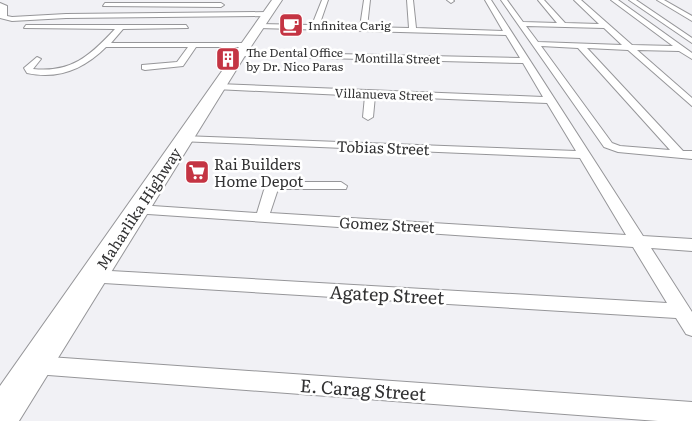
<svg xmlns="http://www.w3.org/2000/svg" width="692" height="421" font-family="Literata,serif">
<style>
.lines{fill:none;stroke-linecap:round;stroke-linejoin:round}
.street-casing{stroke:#969699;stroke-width:2}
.highway-casing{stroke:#969699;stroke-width:2}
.street{fill:#fff;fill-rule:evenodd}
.highway{fill:#fff;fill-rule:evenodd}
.labels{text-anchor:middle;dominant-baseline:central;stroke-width:5;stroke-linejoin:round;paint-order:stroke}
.far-poi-label{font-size:12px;fill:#323233;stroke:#fff;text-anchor:start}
.far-street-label{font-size:12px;fill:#323233;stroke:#fff}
.street-label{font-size:15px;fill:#323233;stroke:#fff}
.poi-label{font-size:15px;fill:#323233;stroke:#fff;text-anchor:start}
.near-street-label{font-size:18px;fill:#323233;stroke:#fff}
</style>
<rect width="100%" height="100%" fill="#f1f1f5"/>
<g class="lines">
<defs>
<g id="street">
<path d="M 322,0 L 328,0 L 319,26 L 360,27 L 364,0 L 370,0 L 367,27 L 409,28 L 407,0 L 413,0 L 416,28 L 503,31 L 485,0 L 491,0 L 643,236 L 692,239 L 692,251 L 651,248 L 692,312 L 692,336 L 686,334 L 676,318 L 87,282 L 85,277 L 87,272 L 93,270 L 667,303 L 633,247 L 133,213 L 131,210 L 133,207 L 138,205 L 257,213 L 264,190 L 272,182 L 341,182 L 347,186 L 346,189 L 280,189 L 277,192 L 270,213 L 626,235 L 580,158 L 179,141 L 179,137 L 183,136 L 576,151 L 547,103 L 375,96 L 373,117 L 368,120 L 363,117 L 365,96 L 215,89 L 213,87 L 218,84 L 543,97 L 523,63 L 239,56 L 235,54 L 239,52 L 520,58 L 506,35 L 259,28 L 255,26 L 259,24 L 312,25 Z"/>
<path d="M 447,0 L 453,0 L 454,1 L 451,3 Z"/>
<path d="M 501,0 L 507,0 L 523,22 L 557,23 L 538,0 L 544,0 L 565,23 L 599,24 L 574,0 L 581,0 L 632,45 L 673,46 L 611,0 L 618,0 L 692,53 L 692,59 L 679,51 L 637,50 L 692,98 L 692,106 L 628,50 L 587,48 L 683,151 L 692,151 L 692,159 L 618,152 L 604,147 ZM 526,26 L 604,28 L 622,45 L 538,42 ZM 541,46 L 578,48 L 670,150 L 620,146 L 612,143 Z"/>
<path d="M 629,0 L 636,0 L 692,38 L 692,43 Z"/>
<path d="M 657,0 L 664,0 L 692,16 L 692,21 Z"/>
<path d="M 0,3 L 7,6 L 7,16 L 12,17 L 66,14 L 267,12 L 270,14 L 267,16 L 66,18 L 12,21 L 0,18 Z"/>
<path d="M 105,3 L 221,3 L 224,5 L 221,7 L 103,6 Z"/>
<path d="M 26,25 L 186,25 L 188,28 L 123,29 L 111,43 L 246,43 L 250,45 L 246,47 L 196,47 L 183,66 L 145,70 L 142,69 L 142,65 L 177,62 L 188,47 L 106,47 C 84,69 58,80 27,73 L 24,68 L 37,57 L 41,59 L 33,69 C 71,73 90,56 115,29 L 24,28 Z"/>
<path d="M 35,356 L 692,402 L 692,421 L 658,421 L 35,374 L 28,372 L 25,365 L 28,358 Z"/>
</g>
<path id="highway" d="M 272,0 L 282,0 L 246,54 L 19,421 L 0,421 L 0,386 Z"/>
</defs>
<!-- street casing -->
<use href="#street" class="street-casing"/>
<!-- highway casing -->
<use href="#highway" class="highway-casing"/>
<!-- street -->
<use href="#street" class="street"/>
<!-- highway -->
<use href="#highway" class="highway"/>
</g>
<!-- icons -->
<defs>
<symbol id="cafe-square" viewBox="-11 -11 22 22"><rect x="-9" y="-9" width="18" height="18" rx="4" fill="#c43443" stroke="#fff"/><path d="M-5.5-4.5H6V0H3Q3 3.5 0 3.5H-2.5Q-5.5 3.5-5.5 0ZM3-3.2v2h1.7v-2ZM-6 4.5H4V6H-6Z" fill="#fff"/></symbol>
<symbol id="building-square" viewBox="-11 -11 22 22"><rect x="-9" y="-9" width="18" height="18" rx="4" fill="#c43443" stroke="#fff"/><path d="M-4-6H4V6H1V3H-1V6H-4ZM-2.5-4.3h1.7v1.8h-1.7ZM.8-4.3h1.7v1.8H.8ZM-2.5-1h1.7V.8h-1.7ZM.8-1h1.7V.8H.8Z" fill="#fff"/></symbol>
<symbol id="supermarket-square" viewBox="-11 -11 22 22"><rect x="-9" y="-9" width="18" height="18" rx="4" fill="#c43443" stroke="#fff"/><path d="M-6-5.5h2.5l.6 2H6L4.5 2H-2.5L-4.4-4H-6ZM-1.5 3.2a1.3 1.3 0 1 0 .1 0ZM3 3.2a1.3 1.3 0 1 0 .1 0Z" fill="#fff"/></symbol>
</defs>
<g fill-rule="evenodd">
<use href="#cafe-square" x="277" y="11" width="28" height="28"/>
<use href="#building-square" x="214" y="45" width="28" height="28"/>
<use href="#supermarket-square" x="183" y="158" width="28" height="28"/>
</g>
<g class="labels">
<!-- far-poi labels -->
<g class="far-poi-label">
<text x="308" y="25">Infinitea Carig</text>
<text x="246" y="52">The Dental Office<tspan x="246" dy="14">by Dr. Nico Paras</tspan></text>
</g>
<!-- far-street labels -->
<g class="far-street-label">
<text transform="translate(397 58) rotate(1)">Montilla Street</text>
<text transform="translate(384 94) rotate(2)">Villanueva Street</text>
</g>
<!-- street labels -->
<g class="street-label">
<text transform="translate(383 147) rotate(2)">Tobias Street</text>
<text transform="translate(138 208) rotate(-57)">Maharlika Highway</text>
<text transform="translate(387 224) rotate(3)">Gomez Street</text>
</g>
<!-- poi labels -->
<g class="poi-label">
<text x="214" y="163">Rai Builders<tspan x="214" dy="17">Home Depot</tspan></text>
</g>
<!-- near-street labels -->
<g class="near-street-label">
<text transform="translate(387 294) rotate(3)">Agatep Street</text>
<text transform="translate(363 389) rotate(4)">E. Carag Street</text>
</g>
</g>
</svg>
